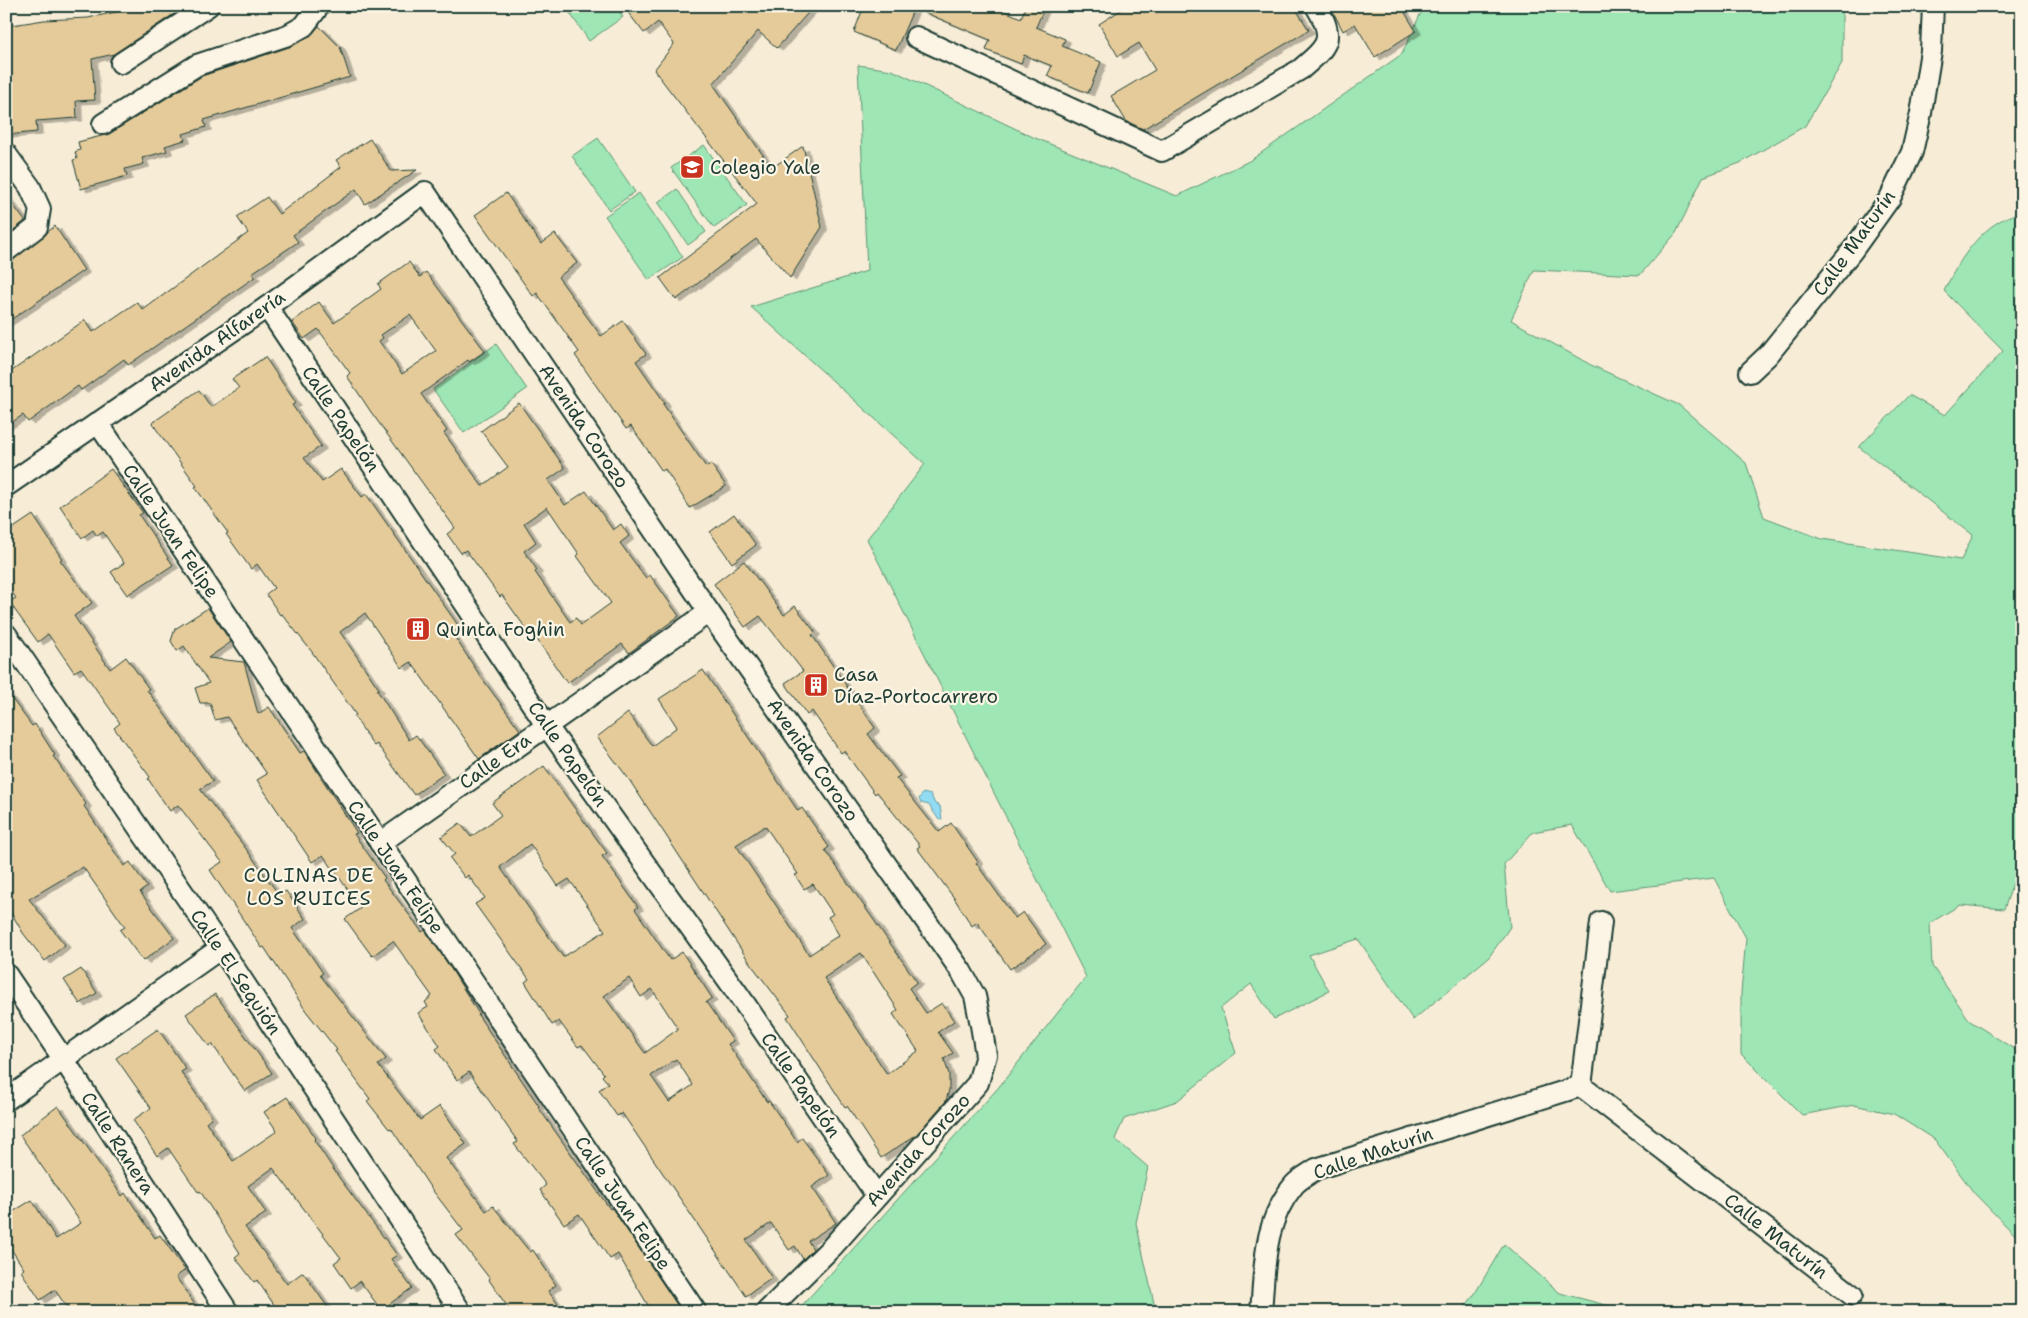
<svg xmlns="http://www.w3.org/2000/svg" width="2028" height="1318" font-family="'Shantell Sans',sans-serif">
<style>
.green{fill:#9ee6b4;stroke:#5e9274}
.water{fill:#91dbf3;stroke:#639ca7}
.building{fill:#e5cb9a;stroke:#1f3d34;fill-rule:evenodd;filter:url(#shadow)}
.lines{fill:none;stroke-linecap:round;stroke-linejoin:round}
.minor-casing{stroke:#1f3d34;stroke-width:24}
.minor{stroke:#fcf5e5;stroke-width:20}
.labels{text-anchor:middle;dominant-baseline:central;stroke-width:4.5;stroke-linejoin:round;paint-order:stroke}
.poi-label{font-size:19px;fill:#1f3d34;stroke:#fcf5e5;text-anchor:start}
.street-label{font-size:19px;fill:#1f3d34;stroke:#fcf5e5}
.neighbourhood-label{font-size:20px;letter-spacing:1px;fill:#1f3d34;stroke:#fcf5e5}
</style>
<defs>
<filter id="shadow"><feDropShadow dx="5.5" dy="3" stdDeviation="0" flood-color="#0004"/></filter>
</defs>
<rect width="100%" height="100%" fill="#f7edd6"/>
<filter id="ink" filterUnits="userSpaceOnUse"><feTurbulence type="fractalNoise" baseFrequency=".02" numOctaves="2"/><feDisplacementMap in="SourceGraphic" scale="10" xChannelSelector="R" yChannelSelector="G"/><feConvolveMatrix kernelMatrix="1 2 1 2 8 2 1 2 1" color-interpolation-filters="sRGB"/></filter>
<g filter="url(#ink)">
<!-- green -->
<g class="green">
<path d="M 565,6 L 615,6 L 623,17 L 589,41 Z"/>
<path d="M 1424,6 L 1840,6 L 1842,14 L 1842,63 L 1805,126 L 1740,163 L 1703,177 L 1676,233 L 1640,275 L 1534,270 L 1511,320 L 1591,365 L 1679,405 L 1746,463 L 1764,517 L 1822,539 L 1961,560 L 1973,535 L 1859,447 L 1909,395 L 1945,415 L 2003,351 L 1944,291 C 1960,258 1983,221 2022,212 L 2022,858 L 2004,909 L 1960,905 L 1930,923 L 1932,966 L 1970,1021 L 2022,1054 L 2022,1249 L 2020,1240 L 1974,1193 L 1935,1140 L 1894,1114 L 1854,1105 L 1802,1115 L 1741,1054 L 1741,993 L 1746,938 L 1714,878 L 1610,891 L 1572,825 L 1533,832 L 1504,864 L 1510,927 L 1489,957 L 1413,1020 L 1358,939 L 1309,955 L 1329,991 L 1274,1019 L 1251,984 L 1221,1008 L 1236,1053 L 1177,1101 L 1124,1119 L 1115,1139 L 1148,1167 L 1136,1223 L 1154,1303 L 1153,1312 L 796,1312 L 998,1088 L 1086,977 L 867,539 L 925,464 L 751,307 L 867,271 L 858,65 L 892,70 L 1033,137 L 1177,196 L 1251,160 L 1402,54 Z"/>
<path d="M 598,138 L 635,192 L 609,210 L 572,156 Z"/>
<path d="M 704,145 L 747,205 L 714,228 L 671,168 Z"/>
<path d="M 677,189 L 706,232 L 688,245 L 658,202 Z"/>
<path d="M 639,193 L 683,257 L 649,280 L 605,216 Z"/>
<path d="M 496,344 L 527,389 L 464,433 L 433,389 Z"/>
<path d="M 1504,1244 L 1560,1293 L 1621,1309 L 1621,1312 L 1461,1312 L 1474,1295 Z"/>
</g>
<!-- water -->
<path class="water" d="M 923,793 L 931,795 L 935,804 L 940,806 L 942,819 L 939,820 L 929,805 L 921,803 L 919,799 Z"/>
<!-- building -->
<g class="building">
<path d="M 130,6 L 186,6 L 114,54 L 92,59 L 95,100 L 76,101 L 77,118 L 36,121 L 37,132 L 6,135 L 6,26 L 44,20 L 88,18 L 125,10 Z"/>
<path d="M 623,6 L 814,6 L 777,48 L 758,31 L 713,84 L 772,168 L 803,146 L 822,227 L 790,278 L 756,239 L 676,300 L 660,278 L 757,204 L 654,70 L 674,44 L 658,22 L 644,33 Z"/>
<path d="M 864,6 L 993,6 L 1021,18 L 1026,6 L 1045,6 L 1036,27 L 1065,39 L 1062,46 L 1101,62 L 1088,93 L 1047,76 L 1052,66 L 1024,55 L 1021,64 L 986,50 L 990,40 L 914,8 L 896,50 L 854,32 Z"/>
<path d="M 1127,6 L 1294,6 L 1309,30 L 1143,129 L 1126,121 L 1111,96 L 1155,70 L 1139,43 L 1118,56 L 1099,24 Z"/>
<path d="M 1330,6 L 1401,6 L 1416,31 L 1375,57 L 1355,24 L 1343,31 Z"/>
<path d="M 319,26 L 340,47 L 350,77 L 204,120 L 206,127 L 183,134 L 185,140 L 165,146 L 167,151 L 142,158 L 144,164 L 125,169 L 127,176 L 81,189 L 73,160 L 77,159 L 75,152 L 80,150 L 78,142 L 109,134 L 202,76 L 292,46 L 310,36 Z"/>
<path d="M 370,139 L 391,171 L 417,170 L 365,204 L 356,189 L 293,235 L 298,242 L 252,273 L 255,277 L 128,365 L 124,359 L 81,390 L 78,386 L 28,422 L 23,415 L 6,426 L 6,375 L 85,320 L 93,332 L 137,302 L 143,310 L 248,233 L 237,217 L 267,197 L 279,214 L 341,167 L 336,160 Z"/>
<path d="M 506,193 L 541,244 L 555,234 L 577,263 L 558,277 L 601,336 L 623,321 L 646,354 L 636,361 L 665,403 L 663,404 L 706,467 L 711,464 L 726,486 L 690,508 L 665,469 L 662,471 L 631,426 L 626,429 L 575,355 L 579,352 L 537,293 L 533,296 L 475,215 Z"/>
<path d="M 6,195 L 25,221 L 6,236 Z"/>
<path d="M 55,226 L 84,270 L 6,323 L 6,263 L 13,260 Z"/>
<path d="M 409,262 L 420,277 L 426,272 L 485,351 L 469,362 L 468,360 L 421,394 L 447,431 L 444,433 L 482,486 L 508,467 L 481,431 L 519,403 L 565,468 L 548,480 L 565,505 L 586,491 L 613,530 L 621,524 L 629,536 L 620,543 L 646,578 L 650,575 L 679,616 L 629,653 L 622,644 L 567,683 L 534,635 L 532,637 L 502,595 L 500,597 L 466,550 L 461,553 L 447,534 L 455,528 L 371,412 L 347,376 L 350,373 L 318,329 L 304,339 L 292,322 L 319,302 L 334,323 L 381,289 L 378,284 ZM 410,315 L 436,351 L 402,374 L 379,341 L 383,338 L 381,335 ZM 547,507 L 579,554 L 577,556 L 611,603 L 581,625 L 576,618 L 570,622 L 535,572 L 537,570 L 524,551 L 536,542 L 524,523 Z"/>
<path d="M 265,357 L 296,403 L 292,405 L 321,446 L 304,458 L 322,482 L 341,469 L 362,497 L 366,494 L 460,628 L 452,633 L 481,677 L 520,730 L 479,759 L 411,662 L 402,668 L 365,613 L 340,632 L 379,689 L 377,690 L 409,740 L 416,735 L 444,774 L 414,795 L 377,744 L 374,746 L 354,716 L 356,715 L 312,652 L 282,614 L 280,615 L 266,594 L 274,588 L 257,564 L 251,569 L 226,534 L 228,533 L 195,487 L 197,486 L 152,423 L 199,390 L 211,407 L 239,388 L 232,379 Z"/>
<path d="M 111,469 L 143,513 L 139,515 L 173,565 L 127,595 L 111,572 L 124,563 L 103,532 L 97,536 L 93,530 L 82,538 L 60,506 Z"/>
<path d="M 734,514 L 756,545 L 732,563 L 710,532 Z"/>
<path d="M 33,515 L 62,559 L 60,560 L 92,603 L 74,616 L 110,669 L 126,657 L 149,689 L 147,690 L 213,781 L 200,789 L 244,846 L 279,895 L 286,891 L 305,919 L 292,928 L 323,973 L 320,975 L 386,1059 L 378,1065 L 420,1120 L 440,1106 L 466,1144 L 446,1158 L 486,1211 L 493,1206 L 530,1252 L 533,1250 L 556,1285 L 548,1291 L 564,1312 L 511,1312 L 489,1280 L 490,1279 L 456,1235 L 463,1230 L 430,1187 L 391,1128 L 389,1129 L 367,1101 L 370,1099 L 335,1051 L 337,1050 L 306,1011 L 264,947 L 262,948 L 210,870 L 222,862 L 178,805 L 170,811 L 148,779 L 150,777 L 114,728 L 120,723 L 81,668 L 74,672 L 48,634 L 38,642 L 9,602 L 16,598 L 6,584 L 6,533 Z"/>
<path d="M 744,561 L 784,615 L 795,606 L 815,632 L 812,635 L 875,728 L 868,734 L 900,776 L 896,778 L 939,832 L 951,823 L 978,862 L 976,863 L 1015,918 L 1023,912 L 1046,944 L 1010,969 L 977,922 L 972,926 L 954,898 L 917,848 L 920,846 L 877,792 L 875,794 L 844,751 L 841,753 L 812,711 L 807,715 L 785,683 L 803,671 L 760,616 L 745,627 L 714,584 Z"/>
<path d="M 208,608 L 231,642 L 208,658 L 244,662 L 258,714 L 269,707 L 300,753 L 304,751 L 357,833 L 354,834 L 385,878 L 383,880 L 422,932 L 425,930 L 450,967 L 479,1014 L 478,1015 L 539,1106 L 538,1107 L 610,1209 L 612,1208 L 682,1312 L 652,1312 L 618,1254 L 610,1259 L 579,1214 L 564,1224 L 540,1190 L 546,1185 L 514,1144 L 518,1142 L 469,1072 L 457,1080 L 436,1049 L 440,1046 L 418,1013 L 428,1007 L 425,1002 L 432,996 L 393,941 L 372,956 L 345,919 L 361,908 L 323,855 L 312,862 L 257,780 L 267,774 L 227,717 L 215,720 L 210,703 L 200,703 L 195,688 L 209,683 L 184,646 L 177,651 L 171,641 L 175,629 Z"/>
<path d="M 703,670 L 798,811 L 802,808 L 829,847 L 825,850 L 917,982 L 909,988 L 926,1013 L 942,1003 L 954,1021 L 938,1032 L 953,1053 L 944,1059 L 949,1074 L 949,1090 L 946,1101 L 916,1135 L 881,1158 L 847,1106 L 845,1107 L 787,1017 L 790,1015 L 750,963 L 628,778 L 597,737 L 628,713 L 652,746 L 677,727 L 659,699 ZM 765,826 L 798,874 L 795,875 L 804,889 L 813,884 L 833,914 L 828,917 L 839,935 L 809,955 L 736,845 ZM 861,953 L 898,1010 L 893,1014 L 918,1051 L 887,1074 L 824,978 Z"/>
<path d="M 6,691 L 32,726 L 35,724 L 55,755 L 53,756 L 86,804 L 84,806 L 124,866 L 130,862 L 147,887 L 140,892 L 174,938 L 143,961 L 120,930 L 125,927 L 83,867 L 29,899 L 65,945 L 45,961 L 23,933 L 6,904 Z"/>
<path d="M 544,766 L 607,853 L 602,856 L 638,907 L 635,909 L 670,960 L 682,952 L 712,998 L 706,1002 L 733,1041 L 728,1044 L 767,1102 L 769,1101 L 797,1142 L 802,1138 L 829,1175 L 812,1187 L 836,1223 L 808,1241 L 813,1249 L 803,1259 L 795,1246 L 789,1250 L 771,1223 L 746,1240 L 772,1278 L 746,1296 L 622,1113 L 617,1116 L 599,1090 L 608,1083 L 602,1076 L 604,1074 L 582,1045 L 578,1047 L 559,1021 L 552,1025 L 525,982 L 529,979 L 475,904 L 485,898 L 468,875 L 465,878 L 450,858 L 455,854 L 441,837 L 460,823 L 471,837 L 501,815 L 492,803 ZM 530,844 L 558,886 L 569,879 L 605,931 L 563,957 L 500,867 ZM 629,978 L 641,997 L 652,989 L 678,1029 L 645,1053 L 604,996 ZM 676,1059 L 693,1085 L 669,1102 L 651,1076 Z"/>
<path d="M 81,969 L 97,993 L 80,1004 L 64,980 Z"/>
<path d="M 215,994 L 272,1073 L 245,1091 L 212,1044 L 209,1046 L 186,1014 Z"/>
<path d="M 158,1029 L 186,1069 L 181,1072 L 212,1117 L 206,1122 L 233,1161 L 277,1131 L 264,1112 L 287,1097 L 316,1138 L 314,1140 L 340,1179 L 397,1255 L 391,1259 L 412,1288 L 381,1310 L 360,1281 L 351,1288 L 334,1263 L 341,1258 L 273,1168 L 248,1186 L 266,1213 L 245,1227 L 287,1284 L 303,1272 L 331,1312 L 279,1312 L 257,1280 L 254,1282 L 235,1257 L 240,1253 L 200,1191 L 198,1192 L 168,1148 L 157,1156 L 133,1120 L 151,1108 L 116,1058 Z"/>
<path d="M 58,1106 L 122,1196 L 125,1193 L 155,1238 L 160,1235 L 185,1270 L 176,1277 L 200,1312 L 70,1312 L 55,1290 L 40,1300 L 21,1271 L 24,1269 L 6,1241 L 6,1216 L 32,1200 L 56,1239 L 81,1223 L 20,1135 Z"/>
</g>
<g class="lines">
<defs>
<g id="minor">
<path d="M 916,37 L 1162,151 L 1301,69 C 1328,46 1336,39 1316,6"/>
<path d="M 121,63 L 208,6"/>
<path d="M 103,124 L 197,65 L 288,35 L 304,26 L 316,10 L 316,6"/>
<path d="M 6,154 L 30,187 L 40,209 L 37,227 L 6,251"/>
<path d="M 267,307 L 546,725 L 738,994 L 877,1196"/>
<path d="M 1750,372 L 1768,355 L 1852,251 L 1890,198 L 1912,152 L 1921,113 L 1931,51 L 1933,6"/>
<path d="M 98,423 L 696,1312"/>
<path d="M 6,486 L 267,307 L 425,192 L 709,612 L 961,971 L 975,996 L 981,1025 L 986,1055 L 978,1083 L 832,1247 L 766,1312"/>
<path d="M 6,634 L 221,948 L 461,1312"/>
<path d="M 380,843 L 709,612"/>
<path d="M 6,974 L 64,1060 L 228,1312"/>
<path d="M 1581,1086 L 1852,1295"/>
<path d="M 1581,1086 L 1601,922"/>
<path d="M 6,1100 L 221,948"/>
<path d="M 1261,1312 C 1265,1266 1263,1222 1294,1185 C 1299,1179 1309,1174 1316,1169 L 1581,1086"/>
</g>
</defs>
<!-- minor casing -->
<use href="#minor" class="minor-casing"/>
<!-- minor -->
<use href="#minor" class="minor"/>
</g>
</g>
<!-- icons -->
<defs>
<symbol id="school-square" viewBox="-11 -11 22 22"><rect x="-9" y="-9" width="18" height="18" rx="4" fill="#c8321e" stroke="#fcf5e5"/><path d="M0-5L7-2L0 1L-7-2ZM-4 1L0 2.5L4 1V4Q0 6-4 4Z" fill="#fff"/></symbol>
<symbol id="building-square" viewBox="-11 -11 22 22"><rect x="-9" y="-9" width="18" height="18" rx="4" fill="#c8321e" stroke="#fcf5e5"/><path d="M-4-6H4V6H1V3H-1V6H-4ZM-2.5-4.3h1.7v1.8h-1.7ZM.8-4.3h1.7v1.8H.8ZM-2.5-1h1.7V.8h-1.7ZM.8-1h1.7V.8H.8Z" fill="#fff"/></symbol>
</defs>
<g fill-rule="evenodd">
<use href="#school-square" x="678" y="153" width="28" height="28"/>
<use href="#building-square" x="404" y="615" width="28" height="28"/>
<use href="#building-square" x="802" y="671" width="28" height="28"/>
</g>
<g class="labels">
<!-- poi labels -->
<g class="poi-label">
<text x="710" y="167">Colegio Yale</text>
<text x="436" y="629">Quinta Foghin</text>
<text x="834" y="674">Casa<tspan x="834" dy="22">Díaz-Portocarrero</tspan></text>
</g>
<!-- street labels -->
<g class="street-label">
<text transform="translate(1854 243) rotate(-54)">Calle Maturín</text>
<text transform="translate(217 341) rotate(-35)">Avenida Alfarería</text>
<text transform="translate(341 419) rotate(56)">Calle Papelón</text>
<text transform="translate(584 426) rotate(56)">Avenida Corozo</text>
<text transform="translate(171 531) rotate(56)">Calle Juan Felipe</text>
<text transform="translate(568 754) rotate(55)">Calle Papelón</text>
<text transform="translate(813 760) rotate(55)">Avenida Corozo</text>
<text transform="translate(495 761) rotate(-35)">Calle Era</text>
<text transform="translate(396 867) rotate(56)">Calle Juan Felipe</text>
<text transform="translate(236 972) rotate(56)">Calle El Sequión</text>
<text transform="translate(801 1085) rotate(55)">Calle Papelón</text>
<text transform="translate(118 1143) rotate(57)">Calle Ranera</text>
<text transform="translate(918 1150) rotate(-48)">Avenida Corozo</text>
<text transform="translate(1373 1153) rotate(-19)">Calle Maturín</text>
<text transform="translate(623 1203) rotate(56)">Calle Juan Felipe</text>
<text transform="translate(1776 1236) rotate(38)">Calle Maturín</text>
</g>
<!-- neighbourhood labels -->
<g class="neighbourhood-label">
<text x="309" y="875">COLINAS DE<tspan x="309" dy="23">LOS RUICES</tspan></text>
</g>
</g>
<!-- margin -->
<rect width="2028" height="1318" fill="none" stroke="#fcf5e5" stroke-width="25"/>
<rect x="12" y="12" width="2003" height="1293" fill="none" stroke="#1f3d34" stroke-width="2" filter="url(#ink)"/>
</svg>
